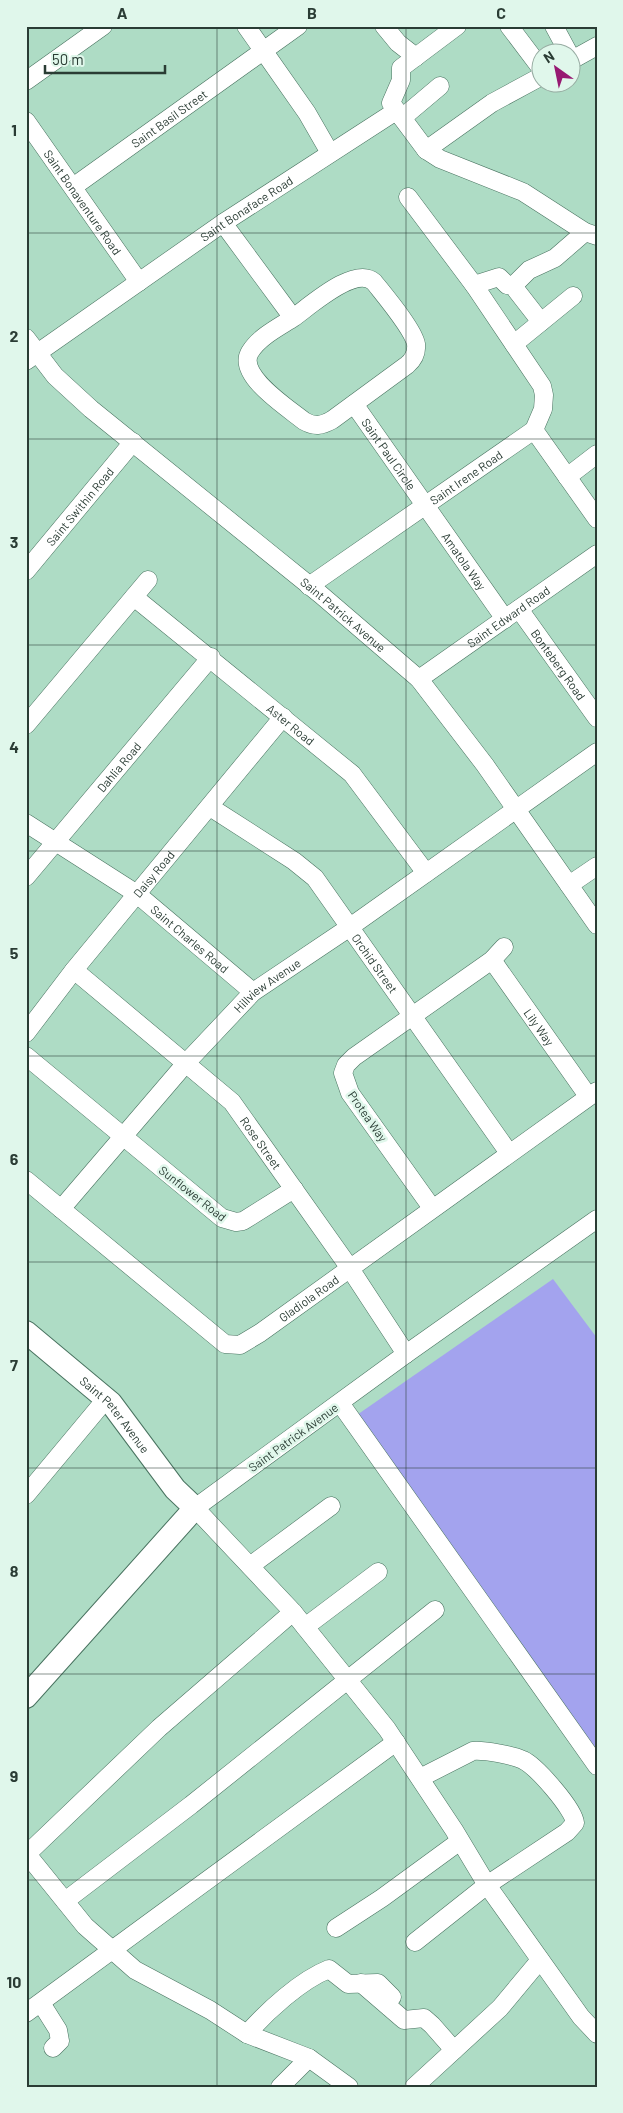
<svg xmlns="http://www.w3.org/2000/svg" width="623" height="2113" font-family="Barlow,sans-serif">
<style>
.green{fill:#a3a3ee}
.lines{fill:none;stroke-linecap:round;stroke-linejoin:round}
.minor-casing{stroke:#497360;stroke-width:19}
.tertiary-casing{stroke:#497360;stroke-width:24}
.minor{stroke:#fff;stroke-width:18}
.tertiary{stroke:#fff;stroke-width:22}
.grid{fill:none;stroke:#2a3c34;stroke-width:1;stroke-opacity:0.55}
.labels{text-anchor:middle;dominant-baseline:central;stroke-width:5;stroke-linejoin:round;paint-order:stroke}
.street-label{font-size:12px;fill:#2a3c34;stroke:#e0f7eb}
.neatline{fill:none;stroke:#2a3c34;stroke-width:2}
.grid-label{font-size:16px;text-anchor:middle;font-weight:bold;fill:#2a3c34}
</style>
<rect width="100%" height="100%" fill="#aedcc5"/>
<!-- green -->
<path class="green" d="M 553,1279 L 597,1338 L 597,1758 L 354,1417 Z"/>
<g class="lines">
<defs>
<g id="minor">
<path d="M 246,26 L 307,113 L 330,153"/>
<path d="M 384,26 L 398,43 L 416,57"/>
<path d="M 457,26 L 401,68 L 401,80 L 391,103 L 426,150 L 440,159 L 523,192 L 585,232 L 597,236"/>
<path d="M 509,26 L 540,67"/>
<path d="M 554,26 L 568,52"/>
<path d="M 570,61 L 597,46"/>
<path d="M 26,81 L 103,26"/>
<path d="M 402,118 L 440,86"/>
<path id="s1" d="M 26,121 L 139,282"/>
<path d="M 426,150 L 492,103 L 540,77"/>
<path id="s2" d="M 73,187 L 298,26"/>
<path d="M 223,223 L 293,318 C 310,306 355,265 374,282 C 385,296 413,329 416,344 C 417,353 413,360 407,365 L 332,420 C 321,426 315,427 304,421 C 288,408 236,375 250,352 C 259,337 279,327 293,318"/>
<path d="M 474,285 L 499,277 L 507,285 L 513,286 L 541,322"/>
<path d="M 513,286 L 529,270 L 555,258 L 585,232"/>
<path id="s3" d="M 26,338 L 55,376 L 91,409 L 320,594 L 419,679 L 485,765 L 597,925"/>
<path d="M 514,344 L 573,296"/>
<path id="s4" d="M 26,361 L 223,223 L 396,111"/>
<path id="s5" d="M 354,404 L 505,619"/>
<path d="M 534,430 L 597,519"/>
<path d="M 567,477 L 597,454"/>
<path id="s6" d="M 26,571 L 133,442"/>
<path id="s7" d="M 309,586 L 534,430 L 543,409 L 544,395 L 542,386 L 474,285 L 408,197"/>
<path id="s8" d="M 134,597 L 352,774 L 426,873"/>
<path id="s9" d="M 519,609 L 597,718"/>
<path id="s10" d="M 419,679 L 597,554"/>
<path d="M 26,725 L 148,580"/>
<path id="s11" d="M 210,807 L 294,861 L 315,878 L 509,1153"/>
<path id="s12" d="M 26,823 L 137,894 L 253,992"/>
<path id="s13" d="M 26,877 L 211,657"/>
<path d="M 569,885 L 597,866"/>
<path id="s14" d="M 492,960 L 588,1096"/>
<path id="s15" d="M 74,970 L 232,1102 L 349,1267 L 406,1354"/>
<path id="s16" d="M 26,1033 L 74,970 L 283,717"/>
<path d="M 26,1056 L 222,1218 L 236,1222 L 243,1221 L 294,1189"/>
<path id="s17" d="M 26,1180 L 225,1344 L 240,1345 L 260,1333 L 597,1091"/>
<path d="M 432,1208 L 350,1093 L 343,1073 L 346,1065 L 354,1057 L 492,960 L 504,947"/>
<path id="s18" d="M 61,1209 L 186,1063 L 253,992 L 350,927 L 597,752"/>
<path d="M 597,1219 L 406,1354 L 195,1508 L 293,1612 L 387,1729 L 454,1830 L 487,1885 L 581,2017 L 597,2034"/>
<path d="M 340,1403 L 597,1766"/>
<path d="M 26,1495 L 106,1399"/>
<path d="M 250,1566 L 331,1506"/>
<path d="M 305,1627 L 378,1572"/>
<path d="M 26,1853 L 85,1926 L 135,1970 L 210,2010 L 247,2034 L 309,2058 L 349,2087"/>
<path d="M 27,1854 L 159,1728 L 293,1612"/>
<path d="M 65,1901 L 191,1805 L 435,1610"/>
<path d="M 336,1928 L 382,1898 L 460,1841"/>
<path d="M 415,1942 L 487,1885 L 567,1832 L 575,1823 C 574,1809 536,1766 523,1760 C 513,1755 484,1750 473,1751 L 420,1778"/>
<path d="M 361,1983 L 404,2020 L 424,2018 L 432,2025 L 454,2050"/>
<path d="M 41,2003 L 58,2030 L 60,2041 L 53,2048"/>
<path d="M 26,2013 L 396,1742"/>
<path d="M 247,2034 C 267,2011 301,1980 329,1969 L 348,1984 L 378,1983 L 392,1997"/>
<path d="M 280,2087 L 309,2058"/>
<path d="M 414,2087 L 500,2008 L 540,1960"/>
</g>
<g id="tertiary">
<path id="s19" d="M 26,1332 L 111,1403 L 175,1489 L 195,1508 L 26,1697"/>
</g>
</defs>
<!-- minor casing -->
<use href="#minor" class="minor-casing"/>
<!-- tertiary casing -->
<use href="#tertiary" class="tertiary-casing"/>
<!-- minor -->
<use href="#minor" class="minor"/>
<!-- tertiary -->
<use href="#tertiary" class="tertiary"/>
</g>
<!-- grid -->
<path class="grid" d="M 217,26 L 217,2087M 406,26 L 406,2087M 26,233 L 597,233M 26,439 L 597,439M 26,645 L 597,645M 26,851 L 597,851M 26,1056 L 597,1056M 26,1262 L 597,1262M 26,1468 L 597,1468M 26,1674 L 597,1674M 26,1880 L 597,1880"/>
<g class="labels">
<!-- street labels -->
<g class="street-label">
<text stroke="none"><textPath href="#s2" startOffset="118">Saint Basil Street</textPath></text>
<text stroke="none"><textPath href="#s1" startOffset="99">Saint Bonaventure Road</textPath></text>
<text stroke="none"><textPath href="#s4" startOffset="268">Saint Bonaface Road</textPath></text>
<text stroke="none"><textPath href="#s5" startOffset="61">Saint Paul Circle</textPath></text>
<text stroke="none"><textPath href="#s7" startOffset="191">Saint Irene Road</textPath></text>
<text stroke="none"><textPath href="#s6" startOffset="84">Saint Swithin Road</textPath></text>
<text stroke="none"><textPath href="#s5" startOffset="192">Amatola Way</textPath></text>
<text stroke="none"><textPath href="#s3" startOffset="422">Saint Patrick Avenue</textPath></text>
<text stroke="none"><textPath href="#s10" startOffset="109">Saint Edward Road</textPath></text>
<text stroke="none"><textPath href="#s9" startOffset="68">Bonteberg Road</textPath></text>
<text stroke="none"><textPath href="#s8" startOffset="202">Aster Road</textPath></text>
<text stroke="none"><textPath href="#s13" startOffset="144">Dahlia Road</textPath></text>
<text stroke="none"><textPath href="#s16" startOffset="204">Daisy Road</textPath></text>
<text stroke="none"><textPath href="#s12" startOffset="201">Saint Charles Road</textPath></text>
<text stroke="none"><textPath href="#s11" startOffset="231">Orchid Street</textPath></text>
<text stroke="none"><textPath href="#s18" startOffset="305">Hillview Avenue</textPath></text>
<text stroke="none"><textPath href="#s14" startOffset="82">Lily Way</textPath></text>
<text transform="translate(368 1116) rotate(55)">Protea Way</text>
<text stroke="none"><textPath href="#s15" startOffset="256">Rose Street</textPath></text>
<text transform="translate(193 1193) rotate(38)">Sunflower Road</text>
<text stroke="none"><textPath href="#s17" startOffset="356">Gladiola Road</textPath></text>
<text stroke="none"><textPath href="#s19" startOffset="122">Saint Peter Avenue</textPath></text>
<text transform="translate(293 1437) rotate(-36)">Saint Patrick Avenue</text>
</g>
</g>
<!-- border -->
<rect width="623" height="2113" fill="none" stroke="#e0f7eb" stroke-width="55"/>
<!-- north arrow -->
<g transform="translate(556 68) rotate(327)"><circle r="24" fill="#e0f7eb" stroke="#97aca2"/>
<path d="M0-4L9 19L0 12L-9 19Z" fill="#971972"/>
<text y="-8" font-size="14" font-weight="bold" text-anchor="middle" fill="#2a3c34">N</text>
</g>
<!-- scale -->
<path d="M45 65v8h120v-8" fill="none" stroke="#2a3c34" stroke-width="2.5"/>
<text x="52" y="65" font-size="15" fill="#2a3c34" stroke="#e0f7eb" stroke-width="4" paint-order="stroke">50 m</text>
<rect x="28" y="28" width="568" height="2058" class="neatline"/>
<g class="grid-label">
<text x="122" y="19">A</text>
<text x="312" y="19">B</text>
<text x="501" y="19">C</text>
<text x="14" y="136">1</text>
<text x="14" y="342">2</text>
<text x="14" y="548">3</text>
<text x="14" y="753">4</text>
<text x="14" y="959">5</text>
<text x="14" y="1165">6</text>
<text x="14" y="1371">7</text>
<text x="14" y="1577">8</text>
<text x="14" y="1782">9</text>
<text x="14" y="1988">10</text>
</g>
</svg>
